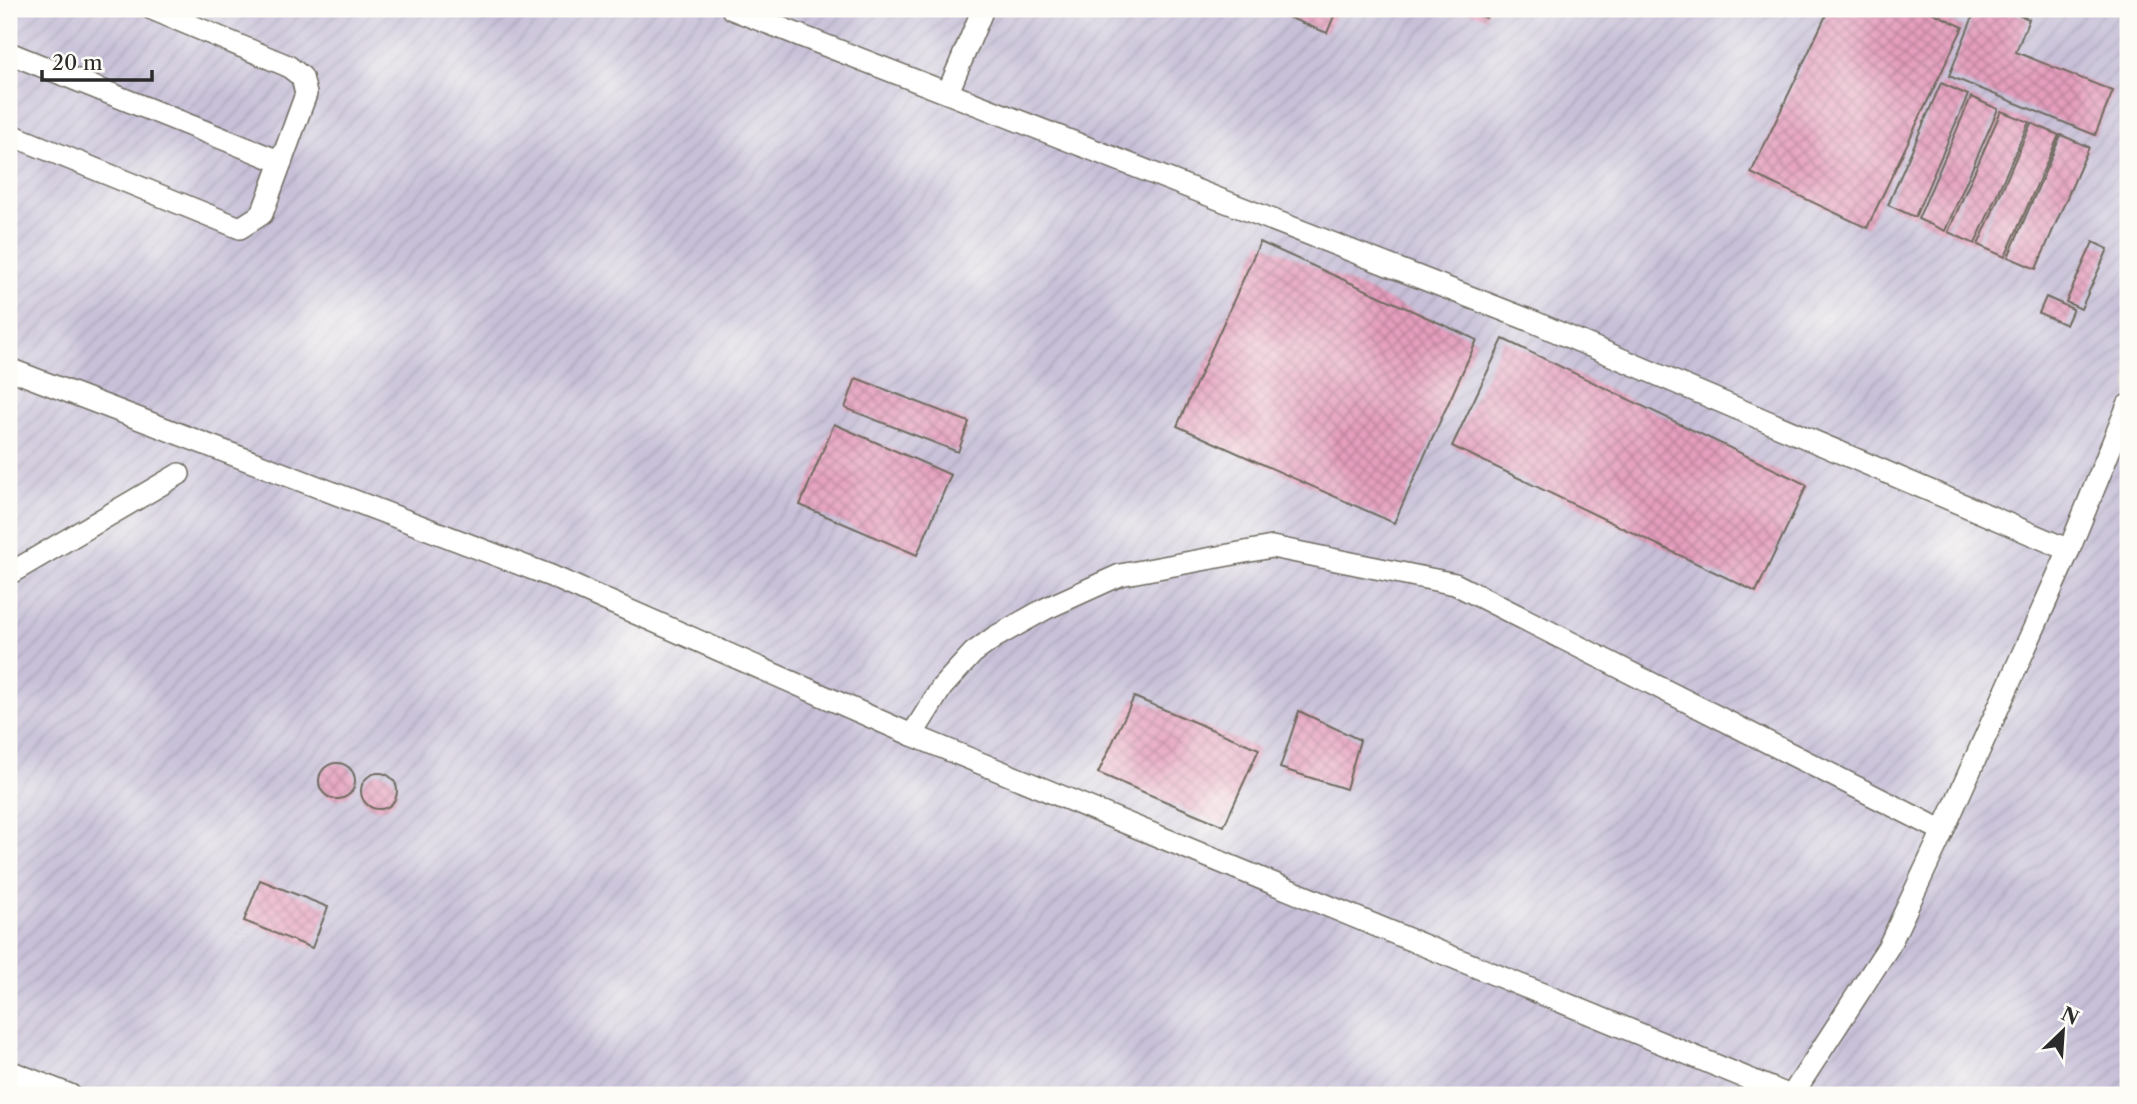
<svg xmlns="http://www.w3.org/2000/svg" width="2137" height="1104" font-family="'Libre Caslon Text',serif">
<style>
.industrial{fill:url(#industrial-furrows)}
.building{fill:url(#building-cross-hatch)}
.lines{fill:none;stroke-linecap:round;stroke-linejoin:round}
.service-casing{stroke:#6f6b60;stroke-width:24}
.service{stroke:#fff;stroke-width:21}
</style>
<defs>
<pattern id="industrial-furrows" width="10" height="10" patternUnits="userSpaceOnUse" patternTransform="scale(1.75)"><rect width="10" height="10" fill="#c7c0d8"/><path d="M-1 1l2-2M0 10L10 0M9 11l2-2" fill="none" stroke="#aba5ba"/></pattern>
<pattern id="building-cross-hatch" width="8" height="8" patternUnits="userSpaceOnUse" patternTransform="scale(1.75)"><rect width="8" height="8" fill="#e59ebd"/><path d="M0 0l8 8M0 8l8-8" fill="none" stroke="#ba819a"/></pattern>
</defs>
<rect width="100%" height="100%" fill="#fdfcf7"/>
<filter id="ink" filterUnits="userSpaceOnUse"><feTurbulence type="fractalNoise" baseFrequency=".0143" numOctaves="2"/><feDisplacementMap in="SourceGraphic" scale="14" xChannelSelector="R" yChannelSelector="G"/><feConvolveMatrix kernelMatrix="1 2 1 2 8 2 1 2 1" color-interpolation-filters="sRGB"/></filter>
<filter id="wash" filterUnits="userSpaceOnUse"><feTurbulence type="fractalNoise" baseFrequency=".00686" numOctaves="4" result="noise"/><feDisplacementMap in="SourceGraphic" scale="28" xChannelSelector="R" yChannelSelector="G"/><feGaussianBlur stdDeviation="1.57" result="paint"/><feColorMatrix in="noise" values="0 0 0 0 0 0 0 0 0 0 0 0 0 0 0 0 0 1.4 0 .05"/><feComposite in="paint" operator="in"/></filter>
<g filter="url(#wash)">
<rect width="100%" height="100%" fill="#ece2c1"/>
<!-- industrial -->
<rect class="industrial" x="9" y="9" width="2119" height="1086"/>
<g id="blocks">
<!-- building -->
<g class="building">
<path d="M 1268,9 L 1337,9 L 1327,33 Z"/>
<path d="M 1463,9 L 1489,9 L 1486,18 Z"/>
<path d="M 1829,9 L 1925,9 L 1963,27 L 1867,228 L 1751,173 Z"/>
<path d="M 1976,9 L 2004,9 L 2029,19 L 2016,52 L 2113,91 L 2095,135 L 1949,76 Z"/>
<path d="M 1941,83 L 1968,95 L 1915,217 L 1888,205 Z"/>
<path d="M 1971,97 L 1998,109 L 1945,231 L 1918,219 Z"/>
<path d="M 2001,111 L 2029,122 L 1975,244 L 1948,232 Z"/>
<path d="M 2031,123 L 2059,135 L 2005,257 L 1978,245 Z"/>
<path d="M 2061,135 L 2089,147 L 2036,269 L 2008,257 Z"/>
<path d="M 1260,242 L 1477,340 L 1394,523 L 1177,426 Z"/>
<path d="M 2093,242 L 2108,249 L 2081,309 L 2066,302 Z"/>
<path d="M 2046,297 L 2073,309 L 2066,325 L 2039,313 Z"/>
<path d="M 1503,339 L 1807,485 L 1756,592 L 1452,446 Z"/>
<path d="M 856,378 L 969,422 L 958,452 L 845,408 Z"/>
<path d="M 834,424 L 951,475 L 917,555 L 800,505 Z"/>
<path d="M 1134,697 L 1259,749 L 1224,826 L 1098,773 Z"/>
<path d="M 1299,711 L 1360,740 L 1346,789 L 1280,768 Z"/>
<circle cx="337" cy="781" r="18"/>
<circle cx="379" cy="791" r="18"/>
<path d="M 260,880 L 328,907 L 312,948 L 244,921 Z"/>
</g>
</g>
</g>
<g filter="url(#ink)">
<use href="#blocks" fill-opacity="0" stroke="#6f6b60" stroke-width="2"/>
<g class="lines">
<defs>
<g id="service">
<path d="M 732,9 L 1534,322 L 2069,550"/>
<path d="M 9,53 L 281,162"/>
<path d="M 948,92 L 983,9"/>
<path d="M 9,134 L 240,228 L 262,214 L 306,94 L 302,77 L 288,66 L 152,9"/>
<path d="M 9,369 L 551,576 L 912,735 L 1788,1095"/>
<path d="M 9,574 L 179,474"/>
<path d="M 912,735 L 942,687 L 973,653 L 995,637 L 1045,609 L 1120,575 L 1272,547 L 1455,584 L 1943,831"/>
<path d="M 9,1071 L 70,1095"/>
<path d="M 1792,1095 L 1889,946 L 1943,831 L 2069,550 L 2128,405"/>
</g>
</defs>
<!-- service casing -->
<use href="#service" class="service-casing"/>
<!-- service -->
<use href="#service" class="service"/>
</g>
</g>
<!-- margin -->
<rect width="2137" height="1104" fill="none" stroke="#fdfcf7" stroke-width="35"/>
<!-- north arrow -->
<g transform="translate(2063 1031) rotate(25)" stroke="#fdfcf7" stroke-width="5" paint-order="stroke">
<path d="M0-5L12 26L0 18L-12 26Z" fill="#2b2b2b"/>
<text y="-10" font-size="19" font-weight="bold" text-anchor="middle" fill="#2b2b2b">N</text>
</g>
<!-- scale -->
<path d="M42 70v10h110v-10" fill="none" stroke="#2b2b2b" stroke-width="3.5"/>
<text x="52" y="70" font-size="21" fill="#2b2b2b" stroke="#fdfcf7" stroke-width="5" paint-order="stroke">20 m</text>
</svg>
